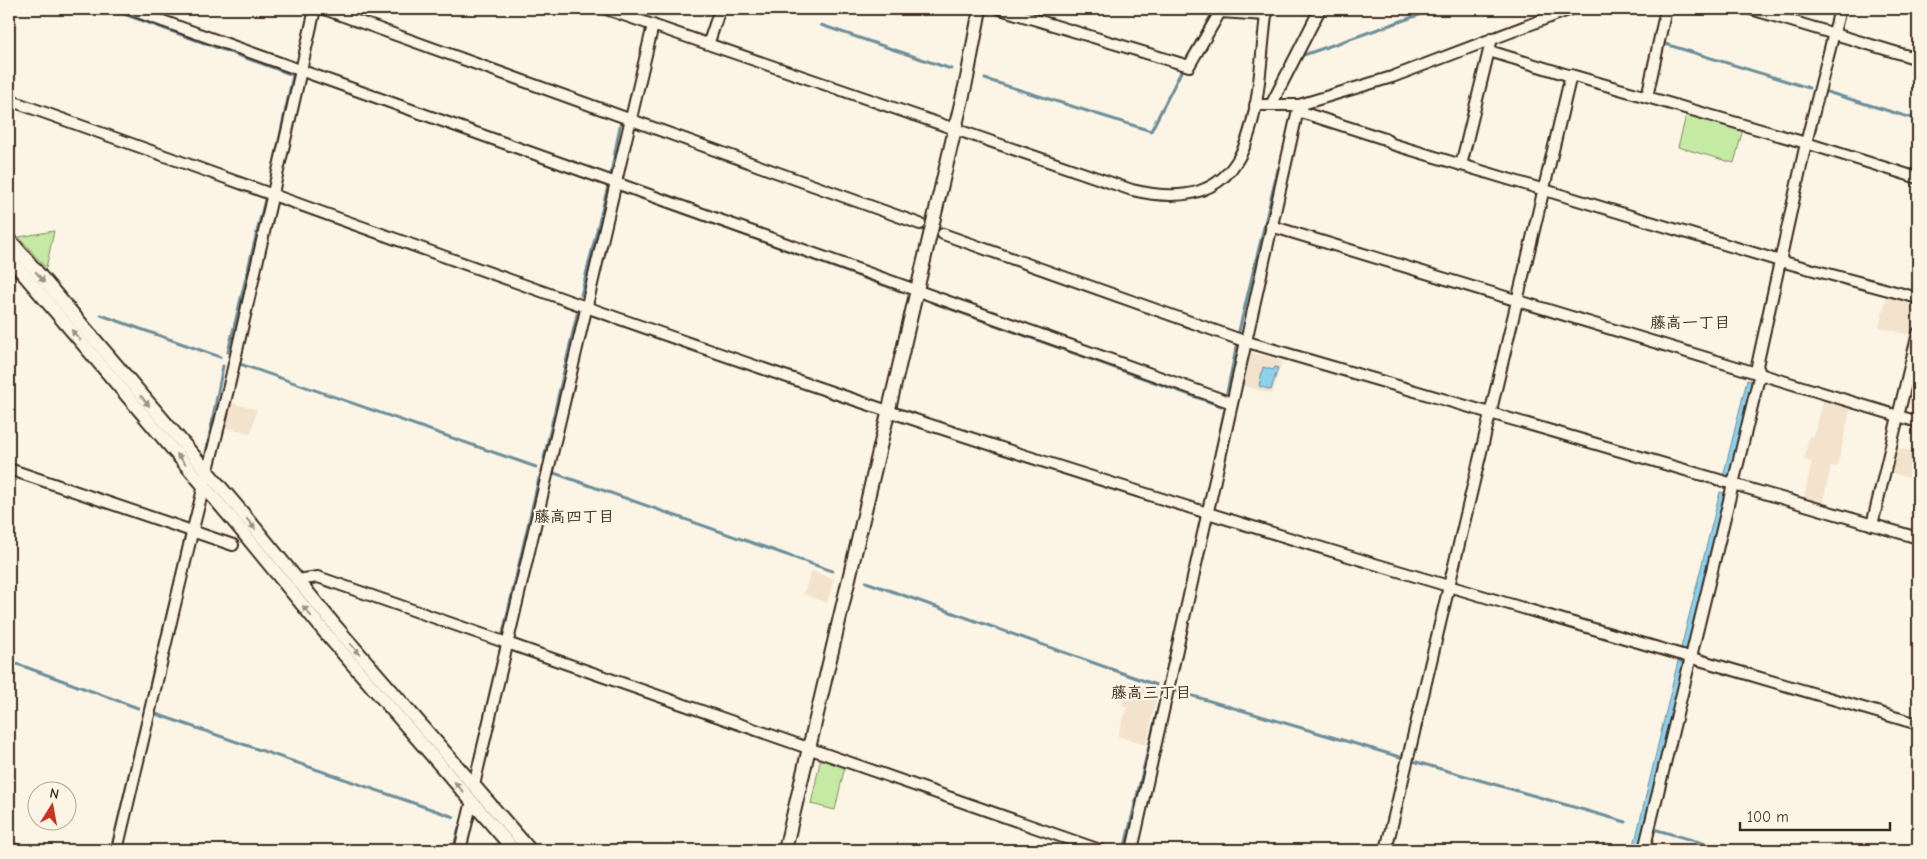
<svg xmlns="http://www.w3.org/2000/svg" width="1927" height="859" font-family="'Comic Neue','Klee One',sans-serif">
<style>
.built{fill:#f3e2cc}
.green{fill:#c5eaa4;stroke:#808a61}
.water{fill:#8cd1ee;stroke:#6c8e9b}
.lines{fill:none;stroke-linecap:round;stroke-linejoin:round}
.stream{stroke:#6c8e9b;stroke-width:3}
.minor-casing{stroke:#3b2a1e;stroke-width:14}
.tertiary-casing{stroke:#3b2a1e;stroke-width:16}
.minor{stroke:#fcf5e5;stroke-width:10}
.tertiary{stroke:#fcf5e5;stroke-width:12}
.oneway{fill:#9c9082}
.labels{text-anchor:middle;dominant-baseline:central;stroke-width:4.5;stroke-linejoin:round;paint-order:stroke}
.neighbourhood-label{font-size:16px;font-weight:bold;fill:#3b2a1e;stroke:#fcf5e5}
</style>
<rect width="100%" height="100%" fill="#fcf5e5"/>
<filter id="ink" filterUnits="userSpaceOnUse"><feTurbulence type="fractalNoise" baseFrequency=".02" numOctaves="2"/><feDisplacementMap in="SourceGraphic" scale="10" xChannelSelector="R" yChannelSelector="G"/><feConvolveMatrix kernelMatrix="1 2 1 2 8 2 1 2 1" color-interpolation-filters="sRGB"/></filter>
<g filter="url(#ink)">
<!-- built -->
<g class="built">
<path d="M 1887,296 L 1917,306 L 1910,335 L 1879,327 Z"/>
<path d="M 1248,352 L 1282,361 L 1272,394 L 1242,385 Z"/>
<path d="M 1824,398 L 1851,406 L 1837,467 L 1831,466 L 1822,506 L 1803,501 L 1812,462 L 1804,460 L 1809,436 L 1814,437 Z"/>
<path d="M 230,403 L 257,409 L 251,433 L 224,427 Z"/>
<path d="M 1897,448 L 1918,453 L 1918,480 L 1892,473 Z"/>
<path d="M 812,571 L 834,579 L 827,603 L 803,594 Z"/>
<path d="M 1129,681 L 1158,691 L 1146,745 L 1118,736 L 1127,708 L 1122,706 Z"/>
</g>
<!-- green -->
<g class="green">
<path d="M 1687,112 L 1743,129 L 1734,163 L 1678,147 Z"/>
<path d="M 54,231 L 46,268 L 19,237 Z"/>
<path d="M 821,757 L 845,766 L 835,810 L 811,804 Z"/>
</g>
<!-- water -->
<g class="water">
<path d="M 1263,367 L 1273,370 L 1275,367 L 1278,368 L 1271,390 L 1259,386 Z"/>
<path d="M 1747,380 L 1752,381 L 1729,479 L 1723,477 Z"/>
<path d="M 1720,492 L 1726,493 L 1688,649 L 1681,648 Z"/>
<path d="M 1678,661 L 1684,664 L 1639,850 L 1633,850 Z"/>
</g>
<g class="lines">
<!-- stream -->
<g class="stream">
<path d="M 110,9 L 293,75 L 270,183"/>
<path d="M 821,25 L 951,69"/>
<path d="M 1662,43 L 1809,88"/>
<path d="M 301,49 L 309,11 L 308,9"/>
<path d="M 1298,57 L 1436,9"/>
<path d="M 1187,58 L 1215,9"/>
<path d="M 985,79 L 1151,131 L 1183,68"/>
<path d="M 330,86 L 608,186 L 581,295"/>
<path d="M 1827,92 L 1918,120"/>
<path d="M 611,173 L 621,121 L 619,120"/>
<path d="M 619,190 L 900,291"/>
<path d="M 931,302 L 1221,406"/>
<path d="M 101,315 L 220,357"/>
<path d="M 1238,335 L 1278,169"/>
<path d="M 228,352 L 265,199"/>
<path d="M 240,364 L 536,467"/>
<path d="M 1227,392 L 1237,344"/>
<path d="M 206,453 L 223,366"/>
<path d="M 1215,456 L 1225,408"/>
<path d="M 544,458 L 578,310"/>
<path d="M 554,473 L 832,571"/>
<path d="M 189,524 L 190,518"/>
<path d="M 1916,543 L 1918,544"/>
<path d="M 866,582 L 1156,685"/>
<path d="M 503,633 L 539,478"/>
<path d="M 9,661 L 138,708"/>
<path d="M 1164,681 L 1171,653"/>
<path d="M 1176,691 L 1400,757"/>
<path d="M 147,698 L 185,539"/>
<path d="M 156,714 L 454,817"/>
<path d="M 1413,761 L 1626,822"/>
<path d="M 474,762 L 500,650"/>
<path d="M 1657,830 L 1727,850"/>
<path d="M 111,850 L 142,721"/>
<path d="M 453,850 L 459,827"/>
<path d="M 1124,850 L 1161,696"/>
</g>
<defs>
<g id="minor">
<path d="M 129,9 L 1232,403"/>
<path d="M 324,9 L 920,224"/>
<path d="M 606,9 L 1132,190 C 1262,221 1255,106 1266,15 L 1270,9"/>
<path d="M 1000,9 L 1189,66 L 1220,12 L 1266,15"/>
<path d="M 1751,9 L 1918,59"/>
<path d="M 709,42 L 720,9"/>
<path d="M 1489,51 L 1571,76"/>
<path d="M 1647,97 L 1666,9"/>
<path d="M 9,100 C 303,205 597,314 894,413 C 1233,525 1576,624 1918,724"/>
<path d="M 1255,105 L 1299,105 L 1392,77 L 1571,9"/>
<path d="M 1271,105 L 1320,9"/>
<path d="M 1299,105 L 1304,113 L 1385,139 L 1392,144 L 1780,261 L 1918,298"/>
<path d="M 1461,165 L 1492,38"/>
<path d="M 1271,226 L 1918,422"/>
<path d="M 943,234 L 1244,341 L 1918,538"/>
<path d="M 9,469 L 233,545"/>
<path d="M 1872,525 L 1918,333"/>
<path d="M 297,580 L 318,577 L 1100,850"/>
<path d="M 474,785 L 653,25"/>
<path d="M 9,847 L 15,850"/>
<path d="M 117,850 L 192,533 L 228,390 L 315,9"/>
<path d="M 460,850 L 472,801"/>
<path d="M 1132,850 L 1299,105"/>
<path d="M 1386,850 L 1571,75 L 1806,143 L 1918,178"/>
<path d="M 1644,850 L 1760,373 L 1757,366 L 1806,143 L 1840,9"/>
</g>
<g id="tertiary">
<path d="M 9,239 L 246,517 L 337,628 L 530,850"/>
<path d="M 9,257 L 237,525 L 328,636 L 514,850"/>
<path d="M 785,850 L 967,78 L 980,9"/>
</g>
</defs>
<!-- minor casing -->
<use href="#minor" class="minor-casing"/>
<!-- tertiary casing -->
<use href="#tertiary" class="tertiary-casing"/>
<!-- minor -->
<use href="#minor" class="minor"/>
<!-- tertiary -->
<use href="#tertiary" class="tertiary"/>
</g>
<!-- one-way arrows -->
<defs><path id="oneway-solid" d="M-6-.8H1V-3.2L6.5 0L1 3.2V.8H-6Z" transform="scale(1.25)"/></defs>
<g class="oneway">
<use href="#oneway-solid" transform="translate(40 277) rotate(50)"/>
<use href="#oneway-solid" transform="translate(76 335) rotate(-131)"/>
<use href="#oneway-solid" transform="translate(145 401) rotate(50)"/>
<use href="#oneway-solid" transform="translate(181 459) rotate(-129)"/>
<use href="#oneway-solid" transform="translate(251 524) rotate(51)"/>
<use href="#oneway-solid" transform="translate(307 611) rotate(-129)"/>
<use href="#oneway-solid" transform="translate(355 649) rotate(49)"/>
<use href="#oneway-solid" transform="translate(459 787) rotate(-131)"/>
</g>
</g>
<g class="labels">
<!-- neighbourhood labels -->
<g class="neighbourhood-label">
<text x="1690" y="323">藤高一丁目</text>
<text x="574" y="517">藤高四丁目</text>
<text x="1151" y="693">藤高三丁目</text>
</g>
</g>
<!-- margin -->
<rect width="1927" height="859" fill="none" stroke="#fcf5e5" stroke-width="30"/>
<rect x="15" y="15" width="1897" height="829" fill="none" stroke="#3b2a1e" stroke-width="2" filter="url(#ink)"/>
<!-- north arrow -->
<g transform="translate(52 806) rotate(11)"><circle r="24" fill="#fcf5e5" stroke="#afa495"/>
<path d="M0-4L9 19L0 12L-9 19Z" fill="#c8321e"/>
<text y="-8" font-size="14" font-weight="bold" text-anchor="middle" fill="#3b2a1e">N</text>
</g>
<!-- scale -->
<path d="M1740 822v8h150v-8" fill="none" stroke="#3b2a1e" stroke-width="2.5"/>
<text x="1747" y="822" font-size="15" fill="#3b2a1e" stroke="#fcf5e5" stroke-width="4" paint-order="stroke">100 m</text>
</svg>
